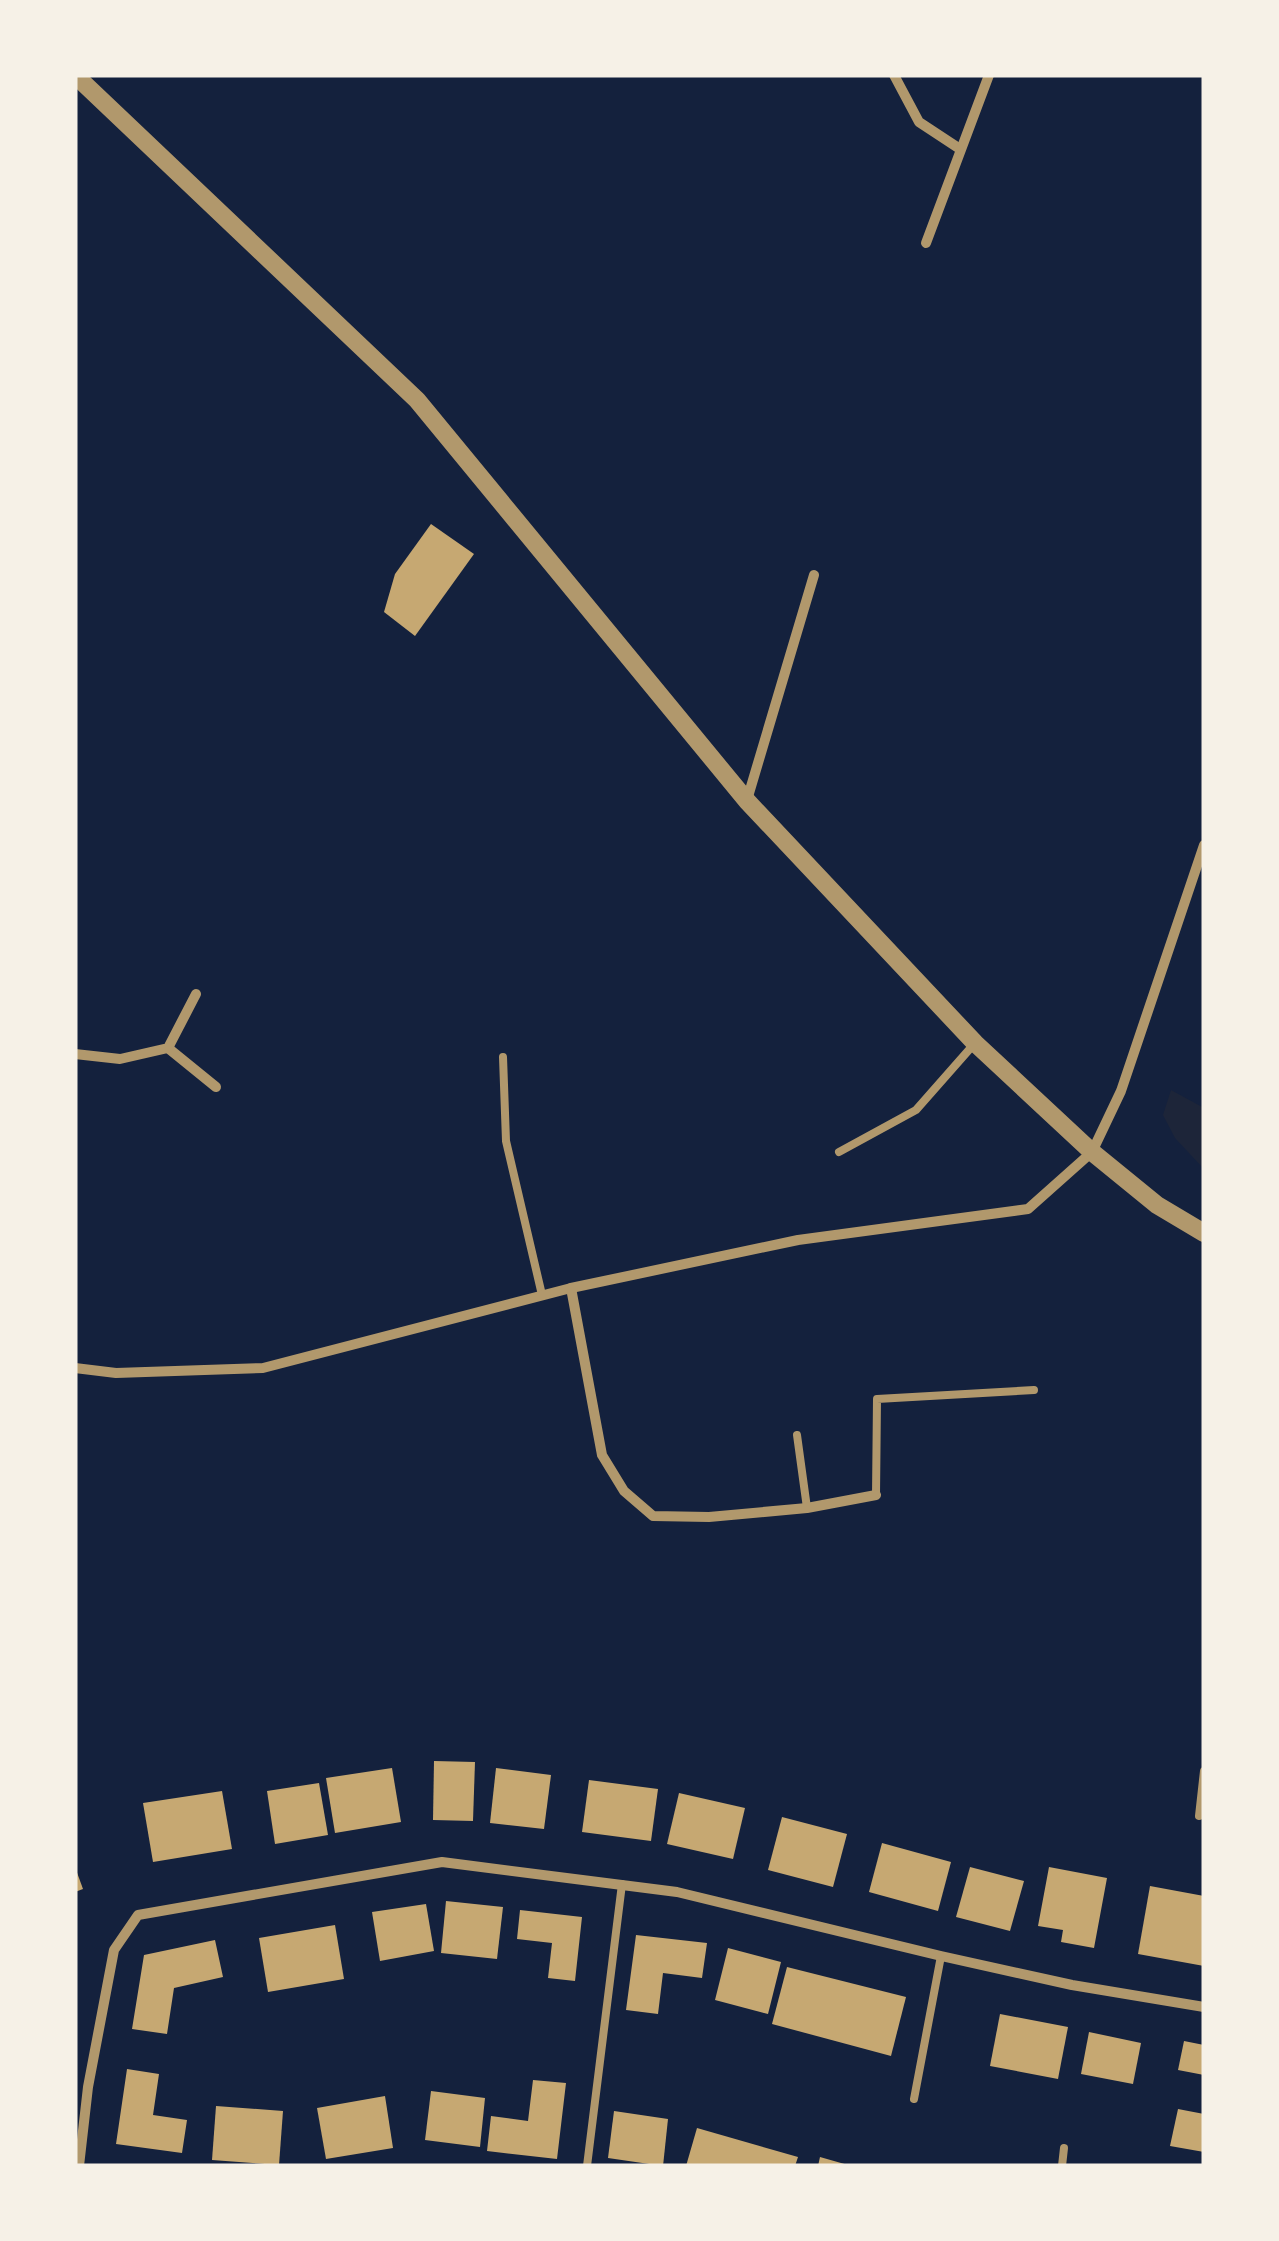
<svg xmlns="http://www.w3.org/2000/svg" width="1279" height="2241" font-family="Arial,sans-serif">
<style>
.green{fill:#1d2539}
.building{fill:#c6a872}
.lines{fill:none;stroke-linecap:round;stroke-linejoin:round}
.service{stroke:#b1986c;stroke-width:8}
.minor{stroke:#b1986c;stroke-width:10}
.tertiary{stroke:#b1986c;stroke-width:18}
</style>
<rect width="100%" height="100%" fill="#14213d"/>
<!-- green -->
<path class="green" d="M 1171,1090 L 1204,1108 L 1204,1169 L 1175,1138 L 1163,1115 Z"/>
<!-- building -->
<g class="building">
<path d="M 431,524 L 474,554 L 415,636 L 384,612 L 395,574 Z"/>
<path d="M 434,1761 L 475,1762 L 473,1821 L 433,1820 Z"/>
<path d="M 392,1768 L 401,1822 L 335,1833 L 326,1778 Z"/>
<path d="M 496,1768 L 551,1775 L 544,1829 L 490,1823 Z"/>
<path d="M 589,1780 L 658,1789 L 651,1841 L 582,1832 Z"/>
<path d="M 319,1783 L 328,1835 L 275,1844 L 267,1791 Z"/>
<path d="M 222,1791 L 232,1849 L 153,1862 L 143,1803 Z"/>
<path d="M 679,1793 L 745,1808 L 733,1859 L 667,1844 Z"/>
<path d="M 782,1817 L 847,1834 L 833,1887 L 768,1870 Z"/>
<path d="M 882,1843 L 951,1862 L 938,1911 L 869,1892 Z"/>
<path d="M 75,1867 L 83,1889 L 75,1892 Z"/>
<path d="M 970,1867 L 1024,1881 L 1010,1931 L 956,1917 Z"/>
<path d="M 1049,1867 L 1107,1878 L 1094,1948 L 1061,1942 L 1063,1930 L 1038,1926 Z"/>
<path d="M 1150,1886 L 1204,1896 L 1204,1966 L 1138,1954 Z"/>
<path d="M 446,1901 L 503,1907 L 497,1959 L 441,1953 Z"/>
<path d="M 426,1904 L 434,1951 L 380,1961 L 372,1912 Z"/>
<path d="M 520,1910 L 582,1917 L 575,1981 L 548,1978 L 552,1943 L 517,1939 Z"/>
<path d="M 335,1925 L 344,1979 L 268,1992 L 259,1938 Z"/>
<path d="M 636,1935 L 707,1943 L 702,1978 L 663,1973 L 658,2014 L 626,2010 Z"/>
<path d="M 215,1940 L 223,1977 L 174,1988 L 167,2034 L 132,2029 L 144,1955 Z"/>
<path d="M 728,1948 L 781,1962 L 768,2014 L 715,2000 Z"/>
<path d="M 787,1967 L 906,1997 L 891,2056 L 772,2024 Z"/>
<path d="M 1000,2014 L 1068,2027 L 1058,2079 L 990,2066 Z"/>
<path d="M 1089,2032 L 1141,2043 L 1133,2084 L 1081,2074 Z"/>
<path d="M 1184,2041 L 1204,2045 L 1204,2075 L 1178,2070 Z"/>
<path d="M 127,2069 L 159,2074 L 153,2115 L 187,2120 L 182,2153 L 116,2144 Z"/>
<path d="M 533,2080 L 566,2083 L 557,2159 L 487,2151 L 491,2116 L 528,2121 Z"/>
<path d="M 431,2091 L 485,2098 L 480,2147 L 425,2140 Z"/>
<path d="M 385,2096 L 393,2148 L 326,2159 L 317,2108 Z"/>
<path d="M 216,2106 L 283,2111 L 279,2165 L 212,2160 Z"/>
<path d="M 1178,2109 L 1204,2114 L 1204,2152 L 1170,2146 Z"/>
<path d="M 614,2111 L 668,2119 L 663,2166 L 608,2158 Z"/>
<path d="M 697,2128 L 798,2157 L 795,2166 L 686,2166 Z"/>
<path d="M 820,2157 L 848,2165 L 848,2166 L 818,2166 Z"/>
</g>
<g class="lines">
<!-- service -->
<g class="service">
<path d="M 503,1057 L 506,1141 L 542,1295"/>
<path d="M 839,1152 L 916,1110 L 975,1043"/>
<path d="M 797,1435 L 807,1508"/>
<path d="M 876,1495 L 877,1399 L 1034,1390"/>
<path d="M 1199,1816 L 1204,1771"/>
<path d="M 914,2099 L 941,1956"/>
<path d="M 587,2166 L 622,1884"/>
<path d="M 1062,2166 L 1064,2148"/>
</g>
<!-- minor -->
<g class="minor">
<path d="M 894,75 L 919,122 L 960,149"/>
<path d="M 926,243 L 989,75"/>
<path d="M 747,800 L 814,575"/>
<path d="M 168,1048 L 216,1087"/>
<path d="M 75,1054 L 120,1059 L 168,1048 L 196,994"/>
<path d="M 571,1288 L 602,1455 L 624,1491 L 653,1516 L 709,1517 L 807,1508 L 876,1495"/>
<path d="M 75,1368 L 116,1373 L 263,1368 L 571,1288 L 798,1240 L 1028,1209 L 1092,1152 L 1121,1091 L 1204,845"/>
<path d="M 79,2166 L 88,2087 L 114,1950 L 138,1915 L 442,1862 L 677,1892 L 941,1956 L 1072,1985 L 1204,2007"/>
</g>
<!-- tertiary -->
<path class="tertiary" d="M 75,75 L 417,400 L 747,801 L 975,1043 L 1092,1152 L 1157,1205 L 1204,1233"/>
</g>
<!-- border -->
<rect width="1279" height="2241" fill="none" stroke="#f6f1e7" stroke-width="155"/>
</svg>
